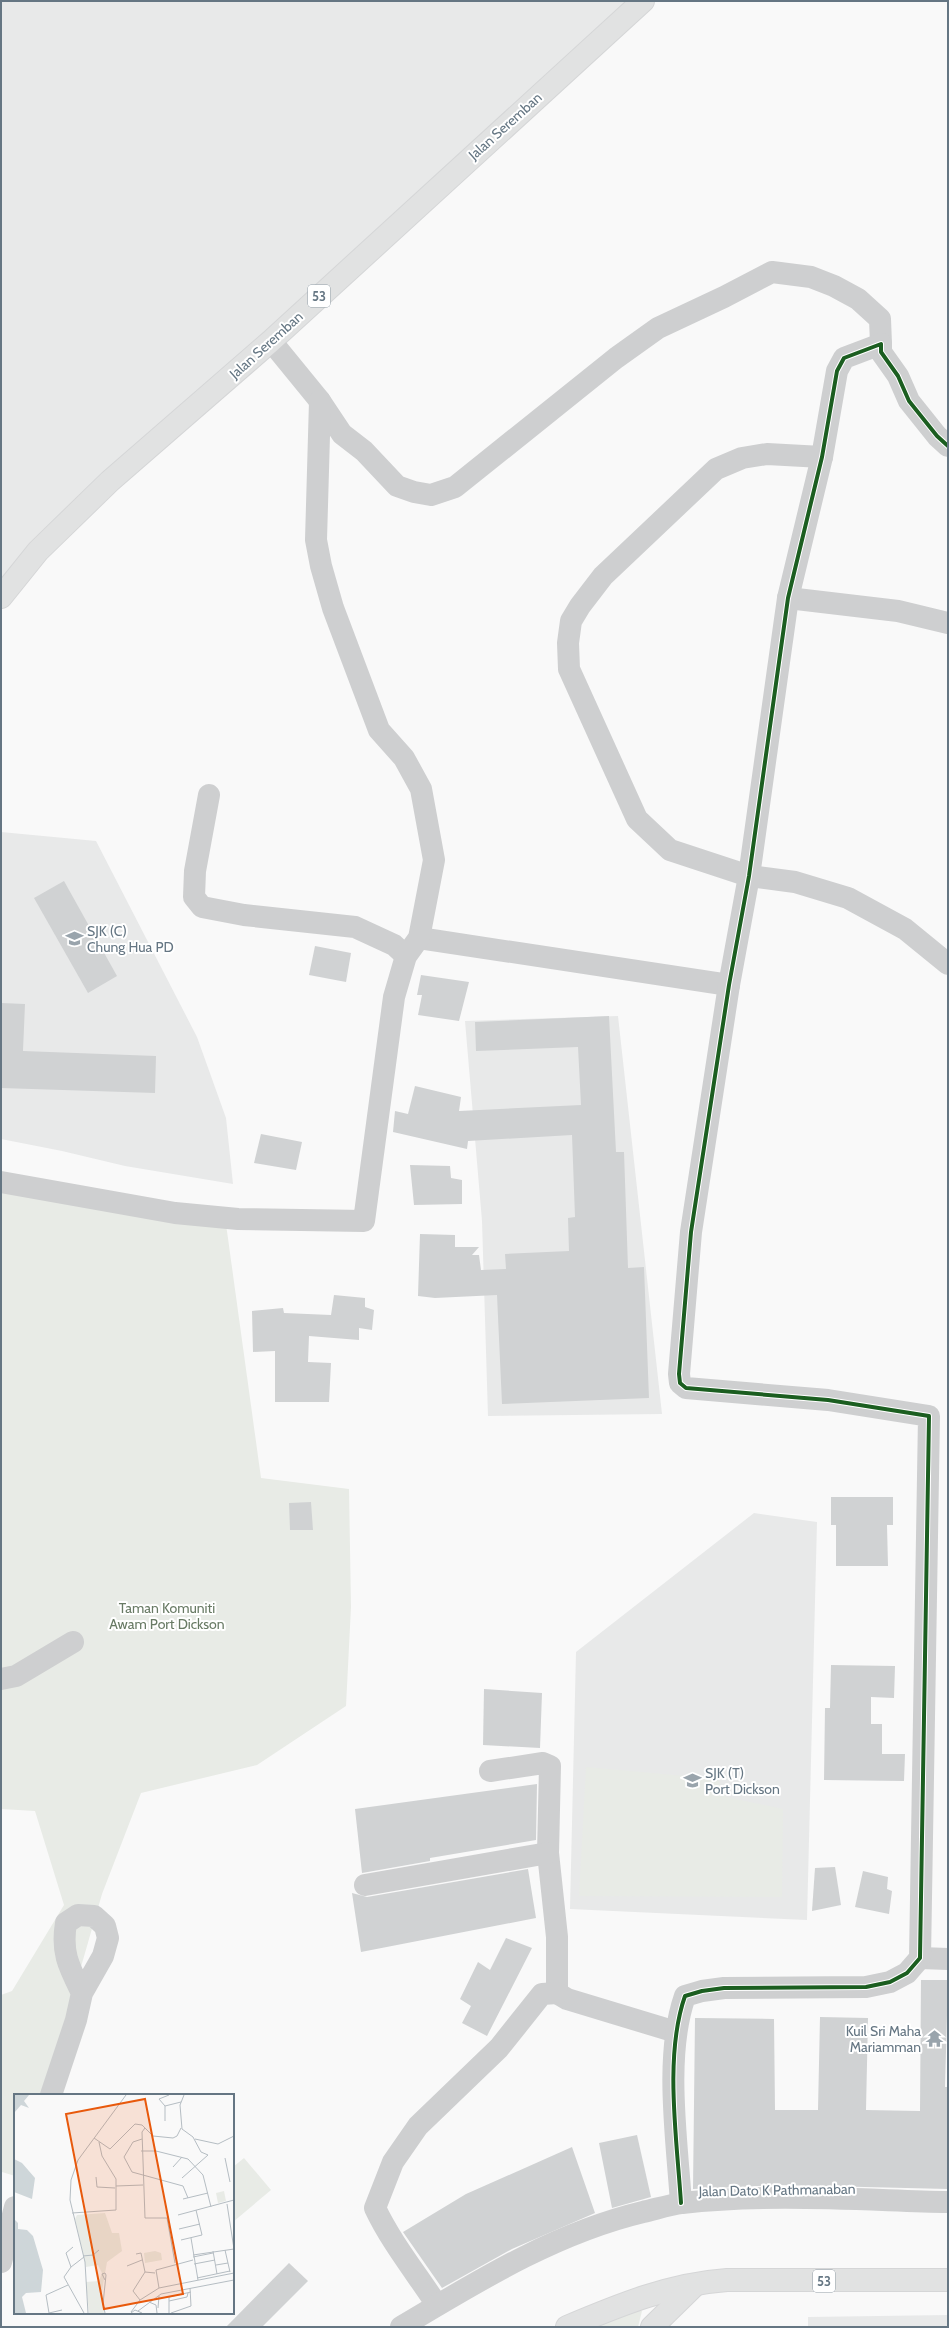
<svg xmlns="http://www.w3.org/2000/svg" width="949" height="2328" font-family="Cabin,sans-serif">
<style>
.built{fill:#e8e9e9}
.green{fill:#e8ebe6}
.building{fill:#d0d2d3}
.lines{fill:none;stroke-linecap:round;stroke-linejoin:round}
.major-casing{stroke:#d5d6d7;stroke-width:24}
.minor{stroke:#cecfd0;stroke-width:22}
.major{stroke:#e1e2e2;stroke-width:22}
.cycleway-casing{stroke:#fff;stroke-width:6}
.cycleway{stroke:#1b5e20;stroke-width:4}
.labels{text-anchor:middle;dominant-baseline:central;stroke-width:4;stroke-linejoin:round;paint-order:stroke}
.shield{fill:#fff;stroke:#939fa8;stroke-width:1}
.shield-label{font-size:13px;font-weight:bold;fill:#657683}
.street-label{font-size:14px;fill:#657683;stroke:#fff}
.poi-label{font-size:14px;fill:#657683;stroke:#fff;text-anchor:start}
.park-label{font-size:14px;fill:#687a64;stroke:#fff}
.inset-road{fill:none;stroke:#b5bdc3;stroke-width:1}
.view{fill:#e8590c;fill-opacity:0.15;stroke:#e8590c;stroke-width:2}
.inset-edge{fill:none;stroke:#657683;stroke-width:2}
</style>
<rect width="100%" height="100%" fill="#f9f9f9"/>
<!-- built -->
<g class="built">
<path d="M 1,1 L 630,1 L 1,597 Z"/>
<path d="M 1,832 L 96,841 L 197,1037 L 226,1118 L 233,1184 L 125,1166 L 62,1151 L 1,1139 Z"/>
<path d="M 618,1016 L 662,1414 L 488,1416 L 482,1221 L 465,1021 Z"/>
<path d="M 754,1513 L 817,1522 L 807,1920 L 570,1909 L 576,1652 Z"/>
<path d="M 948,2315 L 948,2326 L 808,2327 L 808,2317 Z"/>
</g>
<!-- green -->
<g class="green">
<path d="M 1,1192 L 226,1224 L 261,1478 L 349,1489 L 351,1607 L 346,1706 L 257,1765 L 141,1793 L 102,1894 L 44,2095 L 15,2095 L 15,2176 L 2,2172 L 1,2179 L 1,1995 L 12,1991 L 64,1905 L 35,1811 L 1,1809 Z"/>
<path d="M 586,1767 L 718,1779 L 726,1797 L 783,1809 L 782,1897 L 579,1896 Z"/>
<path d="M 244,2158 L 271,2190 L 233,2222 L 233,2167 Z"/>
<path d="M 634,2309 L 642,2311 L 638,2327 L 591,2327 Z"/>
</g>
<!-- building -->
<g class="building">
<path d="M 64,881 L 117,976 L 88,993 L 34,898 Z"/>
<path d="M 315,946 L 351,953 L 346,982 L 309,975 Z"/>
<path d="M 421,975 L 469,982 L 459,1021 L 418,1015 L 422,995 L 417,995 Z"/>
<path d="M 1,1003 L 25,1004 L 23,1051 L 156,1056 L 155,1093 L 1,1088 Z"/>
<path d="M 609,1016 L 616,1152 L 624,1152 L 628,1268 L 644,1267 L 649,1398 L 502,1404 L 497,1295 L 435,1298 L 418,1296 L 420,1234 L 455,1235 L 455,1247 L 479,1247 L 472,1255 L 479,1255 L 481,1270 L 506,1269 L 505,1254 L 569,1251 L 568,1218 L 575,1217 L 572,1135 L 468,1141 L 467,1149 L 393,1132 L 395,1111 L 408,1114 L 415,1086 L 461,1097 L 459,1111 L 581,1105 L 578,1047 L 476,1051 L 475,1022 Z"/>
<path d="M 261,1134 L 302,1142 L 296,1170 L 254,1163 Z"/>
<path d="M 410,1165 L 450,1166 L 451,1178 L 462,1180 L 462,1204 L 414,1205 Z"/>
<path d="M 334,1295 L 365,1298 L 365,1307 L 374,1310 L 372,1330 L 359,1328 L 359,1340 L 309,1336 L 308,1362 L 331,1363 L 329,1402 L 275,1402 L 275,1351 L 253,1352 L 252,1311 L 283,1308 L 284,1313 L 331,1315 Z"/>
<path d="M 831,1497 L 893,1497 L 893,1525 L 887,1525 L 888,1566 L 836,1566 L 836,1525 L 831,1525 Z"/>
<path d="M 311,1502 L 313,1530 L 290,1530 L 289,1503 Z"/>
<path d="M 831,1665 L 895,1666 L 894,1698 L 871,1697 L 871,1724 L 882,1724 L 882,1754 L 905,1754 L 904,1781 L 824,1780 L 825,1708 L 830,1708 Z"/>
<path d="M 484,1689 L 542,1693 L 540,1748 L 483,1745 Z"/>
<path d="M 537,1784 L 536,1840 L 430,1858 L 430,1861 L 362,1873 L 355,1809 Z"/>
<path d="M 835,1867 L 841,1905 L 812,1911 L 815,1868 Z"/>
<path d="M 528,1869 L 536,1918 L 361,1952 L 352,1893 L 367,1897 Z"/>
<path d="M 863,1871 L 888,1877 L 887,1889 L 892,1891 L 889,1914 L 855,1907 Z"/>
<path d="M 506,1938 L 532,1948 L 487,2036 L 462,2023 L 471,2006 L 460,1999 L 478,1962 L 490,1970 Z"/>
<path d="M 921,1980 L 948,1980 L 945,2087 L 948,2087 L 948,2189 L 781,2185 L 693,2189 L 695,2018 L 774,2019 L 775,2110 L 818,2110 L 820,2017 L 868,2018 L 866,2110 L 920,2111 Z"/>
<path d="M 637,2135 L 651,2197 L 612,2208 L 599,2143 Z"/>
<path d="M 572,2147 L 595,2213 L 512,2249 L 442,2288 L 403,2232 L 466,2194 Z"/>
<path d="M 289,2263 L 308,2281 L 262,2327 L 226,2327 Z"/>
</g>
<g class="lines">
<defs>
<g id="major">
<path d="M 1,597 L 38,551 L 110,481 L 271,341 L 643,1"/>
<path d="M 567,2327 C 619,2305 670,2284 727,2280 L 948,2280"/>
<path d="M 652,2327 L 695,2285"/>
</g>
</defs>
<!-- major casing -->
<use href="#major" class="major-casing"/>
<!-- minor -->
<g class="minor">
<path d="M 271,341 L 320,401 L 342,434 L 364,451 L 397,486 L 414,492 L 431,495 L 455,487 L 616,358 L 658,328 L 724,297 L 772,272 L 811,277 L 834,286 L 858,299 L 880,319 L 881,344"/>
<path d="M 822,457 L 767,454 L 742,458 L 716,469 L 603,576 L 580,606 L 571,621 L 568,643 L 569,669 L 637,819 L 670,850 L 749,876 L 795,882 L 848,898 L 905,929 L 948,964"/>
<path d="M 788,598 L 898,611 L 948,623"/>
<path d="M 209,795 L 195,871 L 194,897 L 202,907 L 244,915 L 355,927 L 394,945 L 406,956"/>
<path d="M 419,938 L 729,985"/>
<path d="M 1,1182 L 175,1213 L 238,1219 L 364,1221 L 394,997 L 406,956 L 419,938 L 434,860 L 421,789 L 404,758 L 379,730 L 333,608 L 321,566 L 316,540 L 320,401"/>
<path d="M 1,1679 L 16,1676 L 73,1642"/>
<path d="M 490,1771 L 543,1763 L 550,1766 L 548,1853 L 557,1937 L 557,1993 L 567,1999 L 676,2032"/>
<path d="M 365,1885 L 548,1853"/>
<path d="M 920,1958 L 948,1959"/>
<path d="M 51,2095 L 76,2020 L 82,1993 L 103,1956 L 108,1938 L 105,1926 L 94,1916 L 78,1915 L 66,1923 C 61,1953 69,1967 82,1993"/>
<path d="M 681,2203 C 677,2140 664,2056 685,1996 L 702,1991 L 724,1988 L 866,1987 L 890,1982 L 907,1973 L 920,1958 L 929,1416 L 828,1400 L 686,1388 L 680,1383 L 679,1374 L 691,1232 L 729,985 L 749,876 L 788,598 L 822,457 L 837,371 L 844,358 L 881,344 L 881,352 L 898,376 L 909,401 L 937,436 L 948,446"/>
<path d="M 1,2262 L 15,2207"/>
<path d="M 437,2305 C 416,2273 391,2242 375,2208 L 393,2162 L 418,2126 L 499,2048 L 542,1994 L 557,1993"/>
<path d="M 401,2327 C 478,2281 555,2233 643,2212 C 656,2209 669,2205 682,2203 C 769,2193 860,2200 948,2202"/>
</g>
<!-- major -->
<use href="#major" class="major"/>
<defs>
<path id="cycleway" d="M 681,2203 C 677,2140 664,2056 685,1996 L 702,1991 L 724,1988 L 866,1987 L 890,1982 L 907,1973 L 920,1958 L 929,1416 L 828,1400 L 686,1388 L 680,1383 L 679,1374 L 691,1232 L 729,985 L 749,876 L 788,598 L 822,457 L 837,371 L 844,358 L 881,344 L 881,352 L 898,376 L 909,401 L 937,436 L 948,446"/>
</defs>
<!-- cycleway casing -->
<use href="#cycleway" class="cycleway-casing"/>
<!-- cycleway -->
<use href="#cycleway" class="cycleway"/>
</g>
<!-- icons -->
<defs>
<symbol id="school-bare" viewBox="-9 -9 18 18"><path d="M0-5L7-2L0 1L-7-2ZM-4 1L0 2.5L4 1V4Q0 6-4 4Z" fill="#99a4ac" stroke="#fff" stroke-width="2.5" paint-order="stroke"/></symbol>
<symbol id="temple-bare" viewBox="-9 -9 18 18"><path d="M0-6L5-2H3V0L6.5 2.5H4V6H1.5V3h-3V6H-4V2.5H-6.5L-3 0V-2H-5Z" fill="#99a4ac" stroke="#fff" stroke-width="2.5" paint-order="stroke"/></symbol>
</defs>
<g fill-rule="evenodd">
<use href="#school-bare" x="62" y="926" width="25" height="25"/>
<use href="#school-bare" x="680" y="1768" width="25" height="25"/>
<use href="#temple-bare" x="922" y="2026" width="25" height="25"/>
</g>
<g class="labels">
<!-- shield labels -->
<g class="shield">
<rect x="308" y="285" width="22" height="22" rx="3"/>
<rect x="813" y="2270" width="22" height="22" rx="3"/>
</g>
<g class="shield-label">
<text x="319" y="296">53</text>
<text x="824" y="2281">53</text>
</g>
<!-- street labels -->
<g class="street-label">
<text transform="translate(505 126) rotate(-42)">Jalan Seremban</text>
<text transform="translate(266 345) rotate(-42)">Jalan Seremban</text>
<text transform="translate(777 2190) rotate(-1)">Jalan Dato K Pathmanaban</text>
</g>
<!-- poi labels -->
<g class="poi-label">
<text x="87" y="931">SJK (C)<tspan x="87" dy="16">Chung Hua PD</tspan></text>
<text x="705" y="1773">SJK (T)<tspan x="705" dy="16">Port Dickson</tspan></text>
<text x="921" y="2031" text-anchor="end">Kuil Sri Maha<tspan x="921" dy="16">Mariamman</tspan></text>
</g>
<!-- park labels -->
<g class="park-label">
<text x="167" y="1608">Taman Komuniti<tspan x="167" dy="16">Awam Port Dickson</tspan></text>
</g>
</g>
<!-- overview -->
<g transform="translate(14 2094)">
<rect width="220" height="220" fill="#f9f9f9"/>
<path d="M 210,97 L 212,107 L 204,109 L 202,99 ZM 91,119 L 98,139 L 105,139 L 108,157 L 93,168 L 87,202 L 90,219 L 75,219 L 72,188 L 85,187 L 88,179 L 84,171 L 72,173 L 61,125 L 63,121 ZM 141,157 L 147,159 L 148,166 L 131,169 L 130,159 Z" fill="#e8ebe6"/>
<path d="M 0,1 L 15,1 L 10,7 L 15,14 L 7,11 L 0,19 ZM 0,65 L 8,69 L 21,84 L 18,105 L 0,98 ZM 0,125 L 4,129 L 4,135 L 13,136 L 19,142 L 29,176 L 27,198 L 12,199 L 8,203 L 12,219 L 0,219 Z" fill="#ced6d9"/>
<path class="inset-road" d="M 151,12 L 145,5 L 155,1M 151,27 L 151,12 L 167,8M 80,44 L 96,55 L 121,30 L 128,31 L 131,34M 128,45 L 119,48 L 110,63 L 118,78 L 169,92 L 174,104M 181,45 L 204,50 L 220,42M 127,57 L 142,57 L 174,65 L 189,81 L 197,113M 211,64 L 216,88M 159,73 L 168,63M 82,83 L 83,93 L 101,94M 168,84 L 194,61 L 187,58 L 179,43 L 168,35 L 166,11 L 170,1M 102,92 L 129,91M 169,105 L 194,99M 213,110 L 220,155M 58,119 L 102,116 L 102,85 L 88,62 L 85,48M 164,121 L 220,106M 165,135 L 186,130M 177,144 L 184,186M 167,146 L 188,141 L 182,116M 211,156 L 216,178M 199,157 L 203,180M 122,160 L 127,159 L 131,178 L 141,179M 179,161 L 220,155M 69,162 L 79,161 L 85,156M 70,163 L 57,173 L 50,183 L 70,219M 179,163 L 199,159M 161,169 L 153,124 L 131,124 L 128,38 L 131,34 L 139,42 L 159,44 L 163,42 L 167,34M 180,170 L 201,166M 202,171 L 214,169M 113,172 L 128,166M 57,173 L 52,159 L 59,153M 183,184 L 216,177M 91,186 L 88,180 L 91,179 L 92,181 L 89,210 L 91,219M 145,194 L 142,176 L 179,166M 126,206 L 119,197 L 131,178M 155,207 L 173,203 L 174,199M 135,208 L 142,211 L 143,219M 144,214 L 145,202M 124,217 L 147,200 L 220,186M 117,218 L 126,206 L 145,194 L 220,179M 35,219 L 32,201 L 54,191M 35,219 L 48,216M 74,219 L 71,168 L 56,106 L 57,86 L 64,66 L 112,1M 117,219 L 121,216 L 128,219M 155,219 L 155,203 L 177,198M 157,219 L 177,212 L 176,194"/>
<path class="view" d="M 131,5 L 169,200 L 90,215 L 52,20 Z"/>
<rect width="220" height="220" class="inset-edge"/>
</g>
<!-- border -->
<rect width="949" height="2328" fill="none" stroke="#657683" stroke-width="4"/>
</svg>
